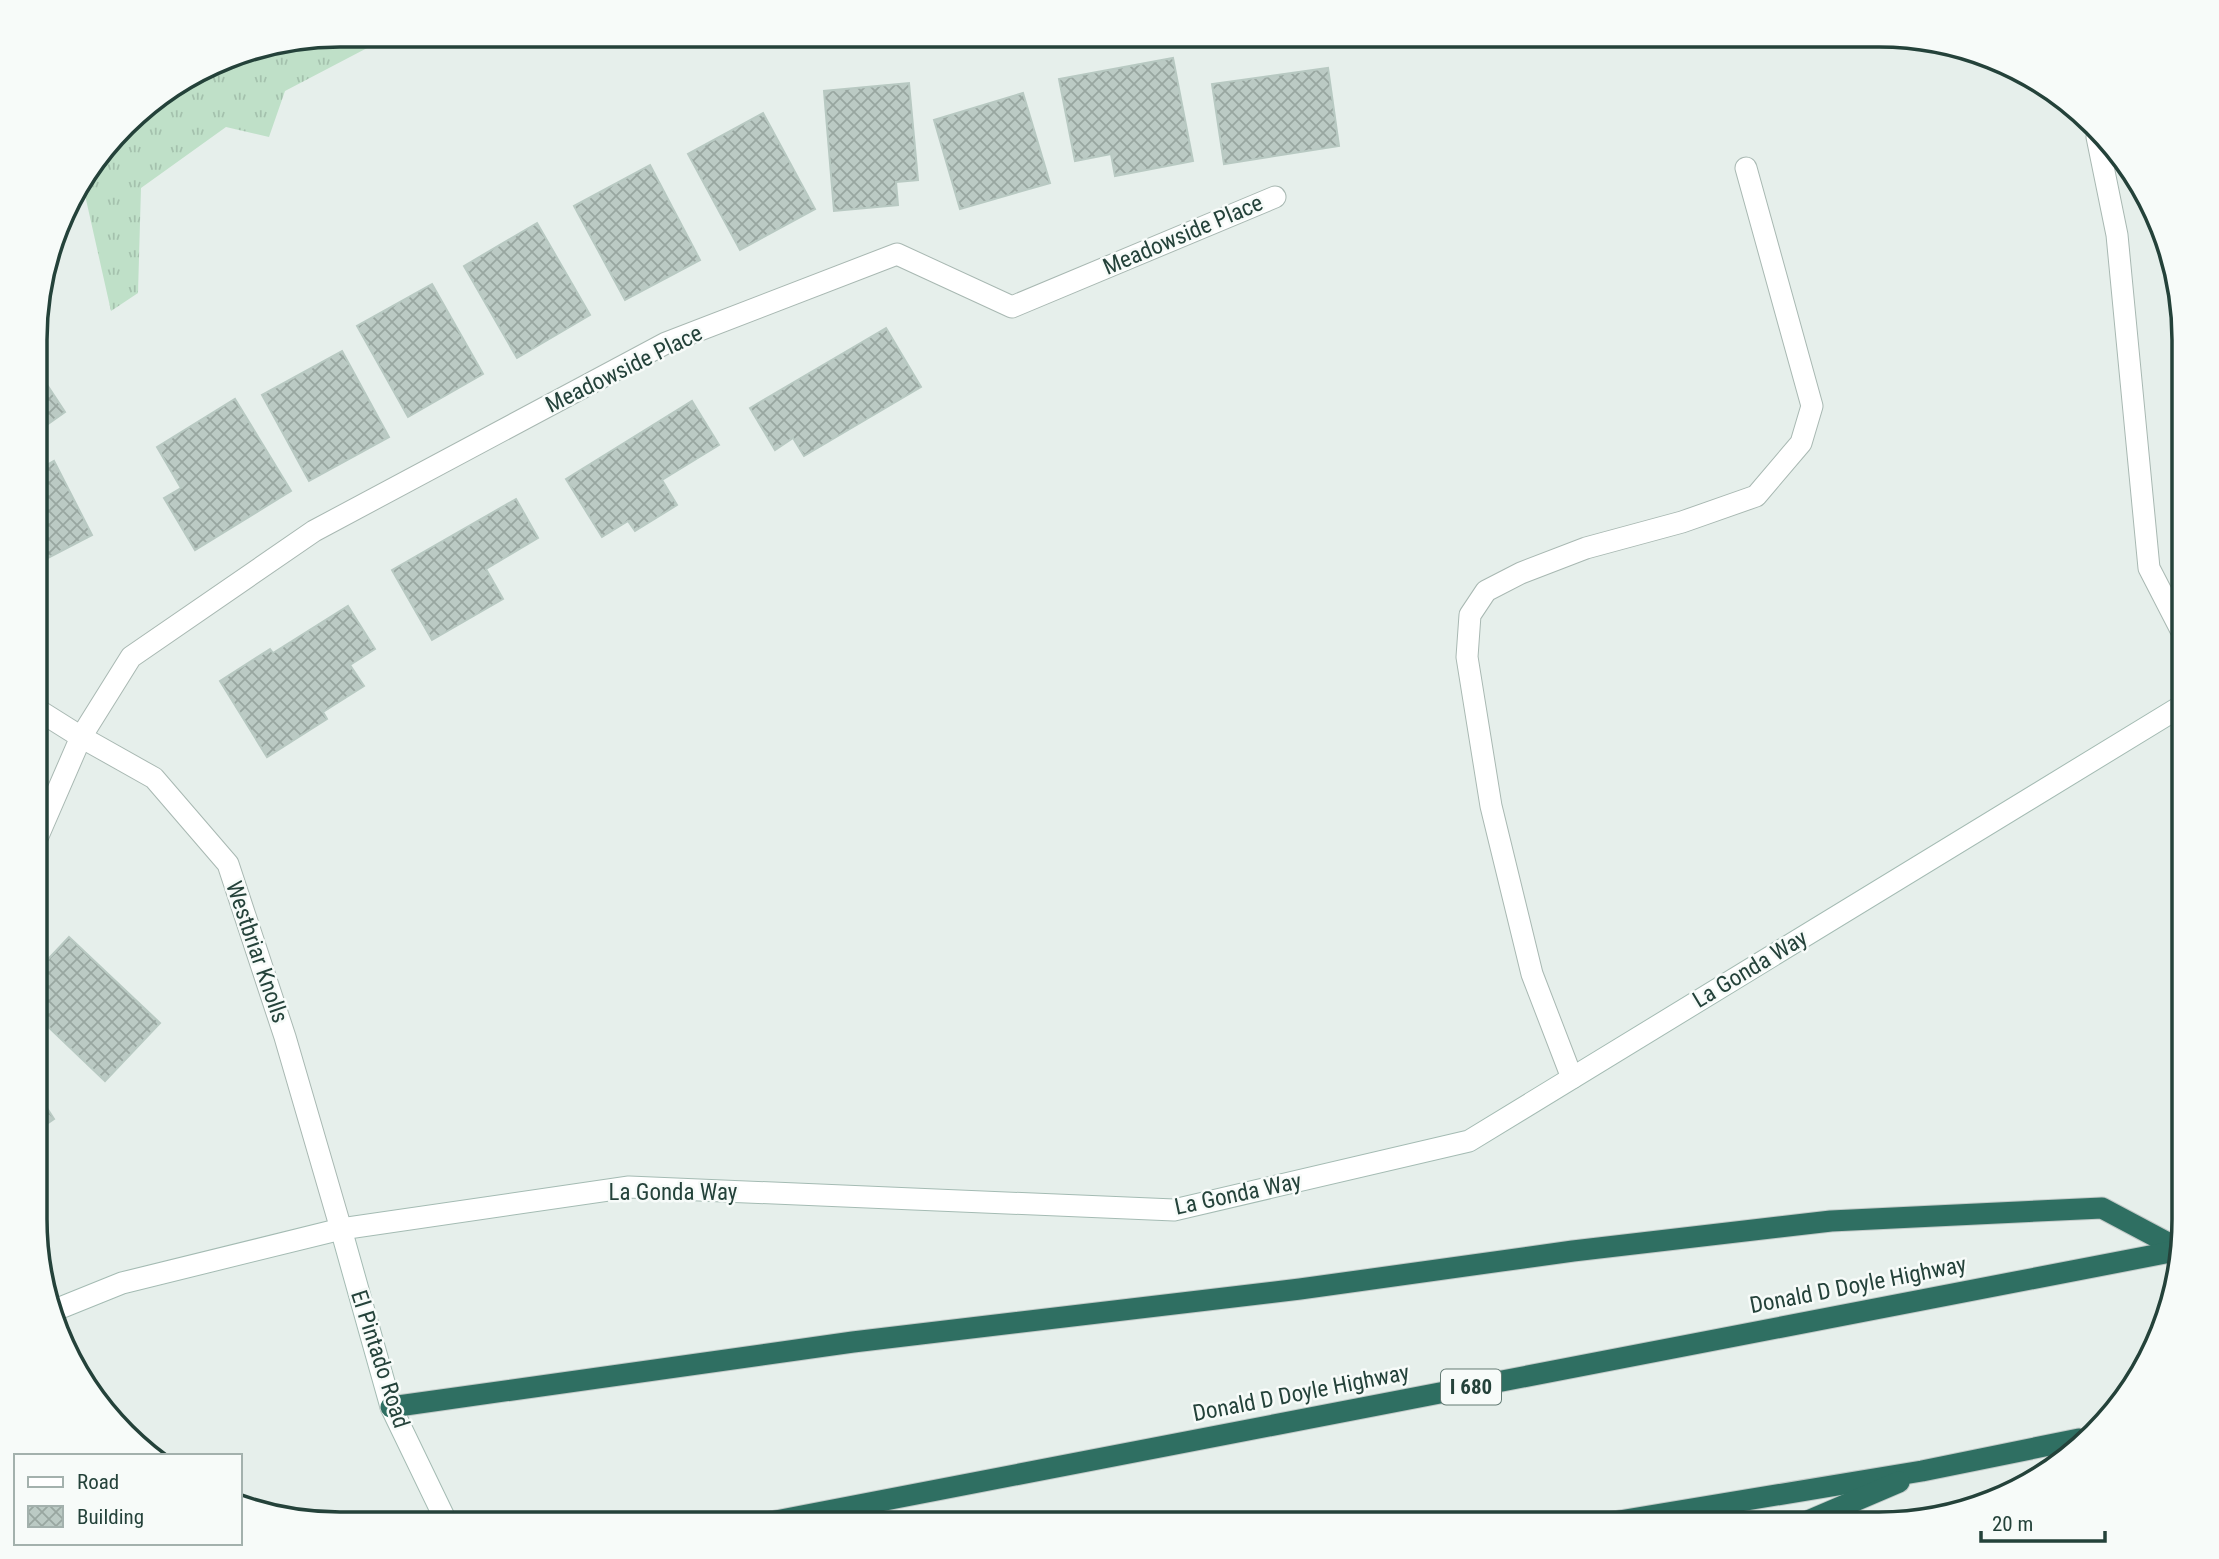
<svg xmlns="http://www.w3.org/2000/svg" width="2219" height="1559" font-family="'Roboto Condensed',sans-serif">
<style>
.grass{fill:url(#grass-tufts)}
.building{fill:url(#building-cross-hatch);stroke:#b8c9c2;stroke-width:2}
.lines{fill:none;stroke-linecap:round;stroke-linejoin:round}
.lane-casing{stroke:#a8b8b2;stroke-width:23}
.street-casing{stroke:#a8b8b2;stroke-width:23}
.secondary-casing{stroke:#a4bbb3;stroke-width:23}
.highway-casing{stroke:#c2cac8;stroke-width:23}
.path{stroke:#86b3a5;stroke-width:4.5;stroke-dasharray:3.5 5;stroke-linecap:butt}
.lane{stroke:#fff;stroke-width:21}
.street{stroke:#fff;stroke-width:21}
.secondary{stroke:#fff;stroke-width:21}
.highway{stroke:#2f6f62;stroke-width:21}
.labels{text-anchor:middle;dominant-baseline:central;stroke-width:5;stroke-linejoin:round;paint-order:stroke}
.shield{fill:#f7fbf9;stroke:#637a73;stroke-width:2}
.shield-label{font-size:21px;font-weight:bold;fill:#24423a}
.street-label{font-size:23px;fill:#24423a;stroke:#f7fbf9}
.rim{fill:none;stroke:#24423a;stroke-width:3.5}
</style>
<defs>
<pattern id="grass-tufts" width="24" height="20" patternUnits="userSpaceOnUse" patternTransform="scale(1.75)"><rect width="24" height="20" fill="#bfe0c8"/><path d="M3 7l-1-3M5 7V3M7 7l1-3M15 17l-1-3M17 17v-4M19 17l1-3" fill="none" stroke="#a4c1ad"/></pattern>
<pattern id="building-cross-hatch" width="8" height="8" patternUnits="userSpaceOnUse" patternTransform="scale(1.75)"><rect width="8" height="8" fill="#bbcac4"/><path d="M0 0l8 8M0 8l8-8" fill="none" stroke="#98a6a0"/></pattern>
</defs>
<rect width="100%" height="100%" fill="#e6efeb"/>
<!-- grass -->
<path class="grass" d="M 340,35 L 392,35 L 285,91 L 269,137 L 226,127 L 141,188 L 138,293 L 111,311 L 85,195 L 80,187 L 139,111 L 224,58 Z"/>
<!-- building -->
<g class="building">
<path d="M 1173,58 L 1193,161 L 1115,176 L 1111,154 L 1075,161 L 1059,79 Z"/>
<path d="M 1328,68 L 1339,146 L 1224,164 L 1212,84 Z"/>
<path d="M 909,83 L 918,180 L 896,182 L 898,205 L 834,211 L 824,91 Z"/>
<path d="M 1023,93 L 1050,183 L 960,209 L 934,120 Z"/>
<path d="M 763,113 L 815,209 L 740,250 L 688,154 Z"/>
<path d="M 650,165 L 700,260 L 625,300 L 574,206 Z"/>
<path d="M 537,223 L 590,315 L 517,358 L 464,266 Z"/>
<path d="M 432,284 L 483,374 L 408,417 L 357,326 Z"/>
<path d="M 886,328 L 921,387 L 804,456 L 793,438 L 775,450 L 750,408 Z"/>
<path d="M 342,351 L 389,437 L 309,481 L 262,395 Z"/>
<path d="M 38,371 L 65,412 L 38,431 Z"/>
<path d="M 235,399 L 291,491 L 195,550 L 164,498 L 181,488 L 157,447 Z"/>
<path d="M 692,401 L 719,445 L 662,480 L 677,505 L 635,531 L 628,521 L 602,537 L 566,479 Z"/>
<path d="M 54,461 L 92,535 L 38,563 L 38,470 Z"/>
<path d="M 516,499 L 538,538 L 486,569 L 503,599 L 432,640 L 392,570 Z"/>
<path d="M 348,606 L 375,649 L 350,665 L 364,686 L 323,712 L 327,719 L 267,757 L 220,681 L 270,649 L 273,653 Z"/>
<path d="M 69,937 L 160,1023 L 105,1081 L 38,1017 L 38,970 Z"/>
<path d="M 38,1094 L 54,1119 L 38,1130 Z"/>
</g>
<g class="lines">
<defs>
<g id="lane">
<path d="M 2097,137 L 2117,235 L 2149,568 L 2183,634"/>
<path d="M 1572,1078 L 1532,974 L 1491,806 L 1467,657 L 1470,615 L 1486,591 L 1521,573 L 1586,548 L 1682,522 L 1756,496 L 1801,443 L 1812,406 L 1746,168"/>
</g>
<g id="street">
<path d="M 38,710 L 81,737 L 38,836"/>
<path d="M 341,1229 L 285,1037 L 228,864 L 154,778 L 81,737 L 131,657 L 314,531 L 666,343 L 897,254 L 1012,307 L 1275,197"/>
</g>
<g id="secondary">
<path d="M 341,1229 L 391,1407 L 447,1523"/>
<path d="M 55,1310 L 122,1283 L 341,1229 L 629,1187 L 1174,1210 L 1469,1141 L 2183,705"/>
</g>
<g id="highway">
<path d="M 391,1407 L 853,1342 L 1300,1289 L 1573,1251 L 1831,1221 L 2102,1208 L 2181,1250"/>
<path d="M 761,1524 L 2181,1250"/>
<path d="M 1601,1524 L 1922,1471 L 2079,1439"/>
<path d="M 1801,1524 L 1899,1482"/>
</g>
</defs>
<!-- lane casing -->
<use href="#lane" class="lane-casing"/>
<!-- street casing -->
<use href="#street" class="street-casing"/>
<!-- secondary casing -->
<use href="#secondary" class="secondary-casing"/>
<!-- highway casing -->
<use href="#highway" class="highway-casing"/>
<!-- path -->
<path class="path" d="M 215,63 L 226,58"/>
<!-- lane -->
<use href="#lane" class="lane"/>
<!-- street -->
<use href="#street" class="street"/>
<!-- secondary -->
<use href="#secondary" class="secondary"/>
<!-- highway -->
<use href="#highway" class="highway"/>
</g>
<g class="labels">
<!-- shield labels -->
<rect class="shield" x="1441" y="1369.5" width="60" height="35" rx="5"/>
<g class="shield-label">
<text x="1471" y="1387">I 680</text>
</g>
<!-- street labels -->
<g class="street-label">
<text transform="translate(1183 235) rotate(-23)">Meadowside Place</text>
<text transform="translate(624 369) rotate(-26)">Meadowside Place</text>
<text transform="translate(257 952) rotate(71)">Westbriar Knolls</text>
<text transform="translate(1750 969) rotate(-31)">La Gonda Way</text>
<text x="673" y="1192">La Gonda Way</text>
<text transform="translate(1238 1194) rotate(-12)">La Gonda Way</text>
<text transform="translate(1858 1285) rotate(-11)">Donald D Doyle Highway</text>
<text transform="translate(380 1359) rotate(72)">El Pintado Road</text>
<text transform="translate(1301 1393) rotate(-11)">Donald D Doyle Highway</text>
</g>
</g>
<!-- crop -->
<path d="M0 0H2219V1559H0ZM340 47H1879A293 293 0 0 1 2172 340V1219A293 293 0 0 1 1879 1512H340A293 293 0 0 1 47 1219V340A293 293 0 0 1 340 47Z" fill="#f7fbf9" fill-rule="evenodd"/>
<path class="rim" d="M340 47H1879A293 293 0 0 1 2172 340V1219A293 293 0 0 1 1879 1512H340A293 293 0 0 1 47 1219V340A293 293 0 0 1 340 47Z"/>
<!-- legend -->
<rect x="14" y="1454" width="228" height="91" fill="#f7fbf9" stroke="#a3b1ad" stroke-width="2"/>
<rect x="28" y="1477" width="35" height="10" fill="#ffffff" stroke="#a3b1ad" stroke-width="2"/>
<text x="77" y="1489" font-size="21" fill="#24423a">Road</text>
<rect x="28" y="1506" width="35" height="21" fill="url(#building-cross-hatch)" stroke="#a3b1ad" stroke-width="2"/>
<text x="77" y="1524" font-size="21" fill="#24423a">Building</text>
<!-- scale -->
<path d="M1981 1531v10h124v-10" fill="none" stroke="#24423a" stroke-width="3.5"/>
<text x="1992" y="1531" font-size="21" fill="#24423a" stroke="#f7fbf9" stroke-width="5" paint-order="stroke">20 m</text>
</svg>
